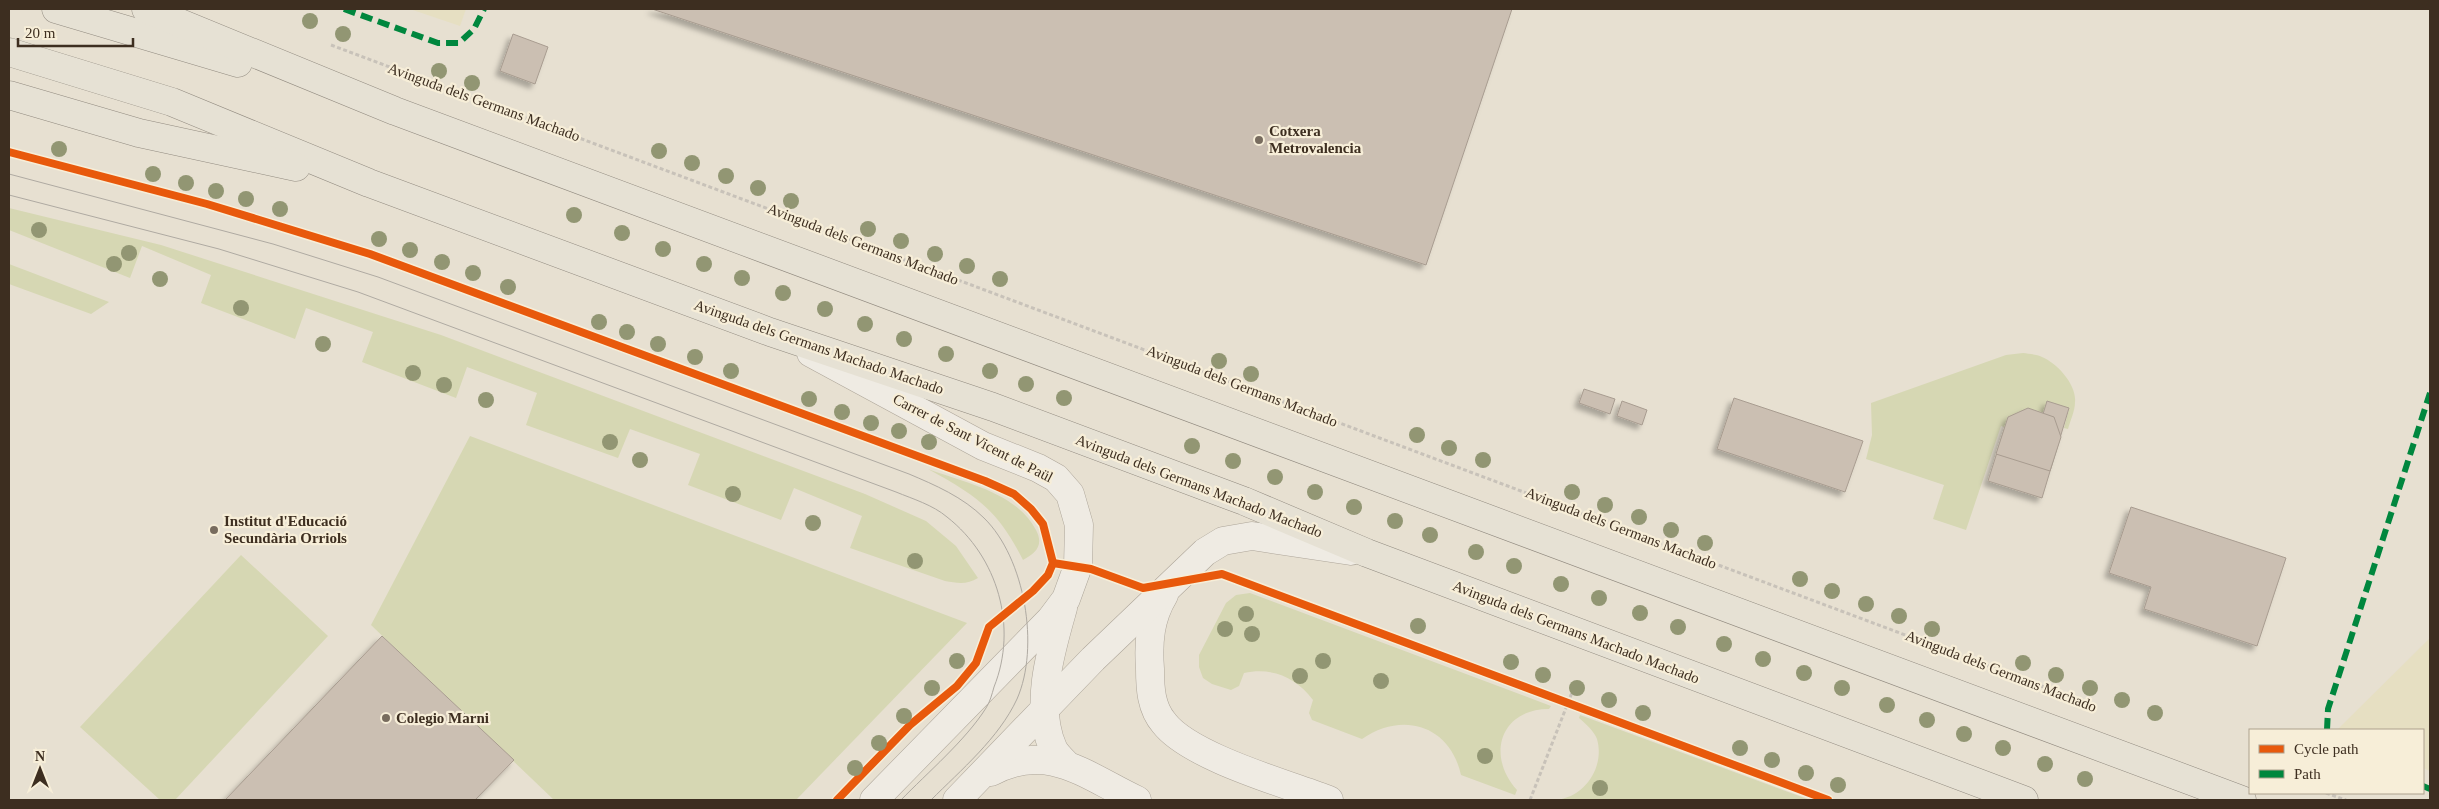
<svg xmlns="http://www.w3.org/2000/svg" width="2439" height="809" font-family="Georgia,serif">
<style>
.farmland{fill:#e6dfc2}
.green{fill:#d6d7b3}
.building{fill:#cbbfb2;stroke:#a89c90;filter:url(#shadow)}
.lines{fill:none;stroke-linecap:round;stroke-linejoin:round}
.minor-casing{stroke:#ada599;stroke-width:29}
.major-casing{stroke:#928b80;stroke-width:29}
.path{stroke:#c8c2b9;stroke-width:3;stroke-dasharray:4 2.5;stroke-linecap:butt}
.minor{stroke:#efebe3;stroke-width:28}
.major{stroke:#e6e1d4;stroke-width:28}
.tram{stroke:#afaaa2;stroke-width:1}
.quiet{stroke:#00873e;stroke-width:6;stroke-dasharray:12 6;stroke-linecap:butt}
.cycleway-casing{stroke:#f7eed8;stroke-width:11}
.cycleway{stroke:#e8590c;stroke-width:8}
.tree{fill:#929673}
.poi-dot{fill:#786c5e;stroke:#f7eed8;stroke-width:2}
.labels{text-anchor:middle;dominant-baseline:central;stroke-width:4.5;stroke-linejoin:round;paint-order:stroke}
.street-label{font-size:15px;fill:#3d2e20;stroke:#f7eed8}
.poi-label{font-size:15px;font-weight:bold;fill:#3d2e20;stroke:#f7eed8;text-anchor:start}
</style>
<defs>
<filter id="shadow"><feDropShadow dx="-4.5" dy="4.5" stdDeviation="2.5" flood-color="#0004"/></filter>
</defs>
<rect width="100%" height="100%" fill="#e7e0d1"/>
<!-- farmland -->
<g class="farmland">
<path d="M 410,9 L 466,9 L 460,26 Z"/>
<path d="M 2430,638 L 2430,771 L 2423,768 L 2423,730 L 2337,730 Z"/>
</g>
<!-- green -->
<g class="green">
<path d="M 9,208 L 161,245 L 441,335 L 865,494 L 926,521 L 956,546 L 978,578 C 967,585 957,583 945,581 L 850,548 L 862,516 L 794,488 L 781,520 L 688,485 L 700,454 L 630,429 L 618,458 L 526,425 L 537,393 L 467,367 L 456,398 L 362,362 L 373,332 L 306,308 L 295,339 L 201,303 L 211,275 L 142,246 L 130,278 L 9,230 Z"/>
<path d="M 9,265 L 9,264 L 109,302 L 91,314 L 9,284 Z"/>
<path d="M 2023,353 C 2029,354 2037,354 2042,357 C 2057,363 2077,385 2075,402 C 2075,411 2070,421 2068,429 L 2064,428 L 2069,409 L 2047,402 L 2036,437 L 2001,426 L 1966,530 L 1933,519 L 1944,485 L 1866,459 L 1872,435 L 1871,403 L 2006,355 Z"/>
<path d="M 470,436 L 967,623 L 796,800 L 554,800 L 371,625 Z"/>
<path d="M 928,469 C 965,483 1016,492 1036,530 C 1044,545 1036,553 1023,560 C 997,509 977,496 928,469 Z"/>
<path d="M 241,555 L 328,636 L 175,800 L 160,800 L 80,727 Z"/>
<path d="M 1250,593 L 1551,706 L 1549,709 C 1500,709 1486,756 1517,790 L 1515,795 L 1461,775 C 1450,725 1402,711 1362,739 L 1312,720 L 1309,713 L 1313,700 C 1296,677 1272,667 1244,673 L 1239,686 L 1231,690 L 1212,684 L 1203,678 L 1199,667 L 1199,655 L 1226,603 L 1236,595 Z"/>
<path d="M 1580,715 L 1810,800 L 1556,800 C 1585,797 1605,767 1597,739 C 1594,731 1586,724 1579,718 Z"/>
</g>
<!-- building -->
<g class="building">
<path d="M 652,9 L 1512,9 L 1426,265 Z"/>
<path d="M 513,34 L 548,47 L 535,84 L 500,71 Z"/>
<path d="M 1584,389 L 1615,399 L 1610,414 L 1579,403 Z"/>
<path d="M 1734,398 L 1863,441 L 1845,492 L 1717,449 Z"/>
<path d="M 1622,401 L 1647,410 L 1642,425 L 1617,416 Z"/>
<path d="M 2047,401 L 2069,408 L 2042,498 L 1988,481 L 2005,427 L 2036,437 Z"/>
<path d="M 2028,408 L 2054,417 L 2061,437 L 2050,471 L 1996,454 L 2008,417 Z"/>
<path d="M 2131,507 L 2286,558 L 2257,646 L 2144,609 L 2151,587 L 2109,573 Z"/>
<path d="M 382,636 L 514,760 L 475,800 L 225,800 Z"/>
</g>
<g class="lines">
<defs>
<g id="minor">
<path d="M 811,353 L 983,446 L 1038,468 L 1056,478 L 1070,494 L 1079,525 L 1078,566 L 1066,599 L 1051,619 L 874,800"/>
<path d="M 1164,595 C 1150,618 1148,642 1150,669 C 1150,688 1151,708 1164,723 C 1190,757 1287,784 1329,800"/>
<path d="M 1063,608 C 1051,650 1034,705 1053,748 C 1055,753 1061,759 1065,763"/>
<path d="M 991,772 C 1048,741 1086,776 1137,800"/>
<path d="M 957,800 L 1093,659 L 1205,552 L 1223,541 L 1252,536 L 1351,551"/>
</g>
<g id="major">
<path d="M 56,9 L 238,63"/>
<path d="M 146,9 L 395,111 L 2242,800"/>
<path d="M 9,52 L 172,102 L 369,183 L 770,332 L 993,407 L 1244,501 L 1367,553 L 2024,800"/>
<path d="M 9,95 L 139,133 L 296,167"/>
</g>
</defs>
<!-- minor casing -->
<use href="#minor" class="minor-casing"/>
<!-- major casing -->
<use href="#major" class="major-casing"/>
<!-- path -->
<g class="path">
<path d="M 331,45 L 2044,687"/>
<path d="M 2326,793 L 2346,800"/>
<path d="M 1530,800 L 1573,690"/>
</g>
<!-- minor -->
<use href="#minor" class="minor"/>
<!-- major -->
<use href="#major" class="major"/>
<!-- tram -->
<g class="tram">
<path d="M 9,174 L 273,244 L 378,277 L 909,474 C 935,485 963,497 984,518 C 1025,558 1040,647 1017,699 C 999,738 961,770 931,800"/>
<path d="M 9,195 L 219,249 L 358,292 L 896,492 C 913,499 933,505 947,517 C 998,557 1018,627 994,687 C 992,694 990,702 986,708 C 966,740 927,773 901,800"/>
</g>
<!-- quiet -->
<g class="quiet">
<path d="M 344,9 L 438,43 L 459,43 L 474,29 L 484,9"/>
<path d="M 2327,730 L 2328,709 L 2430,393"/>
<path d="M 2423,786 L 2430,789"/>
</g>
<defs>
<g id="cycleway">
<path d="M 9,152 L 207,204 L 370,254 L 985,481 L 1014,494 L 1031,509 L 1043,524 L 1053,563 L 1048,575 L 1033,591 L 989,627 L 976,663 L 957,686 L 910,725 L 837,800"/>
<path d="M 1053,563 L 1091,569 L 1143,588 L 1222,574 L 1828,800"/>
</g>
</defs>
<!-- cycleway casing -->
<use href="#cycleway" class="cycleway-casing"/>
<!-- cycleway -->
<use href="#cycleway" class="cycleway"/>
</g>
<!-- trees -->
<g class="tree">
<circle cx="310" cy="21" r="8"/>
<circle cx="343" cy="34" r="8"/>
<circle cx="439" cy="71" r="8"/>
<circle cx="472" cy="83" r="8"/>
<circle cx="59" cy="149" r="8"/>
<circle cx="659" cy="151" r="8"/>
<circle cx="692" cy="163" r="8"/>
<circle cx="153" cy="174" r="8"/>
<circle cx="726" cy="176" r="8"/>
<circle cx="186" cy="183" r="8"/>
<circle cx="758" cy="188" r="8"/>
<circle cx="216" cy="191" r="8"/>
<circle cx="246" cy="199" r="8"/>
<circle cx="791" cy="201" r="8"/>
<circle cx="280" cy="209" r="8"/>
<circle cx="574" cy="215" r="8"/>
<circle cx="868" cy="229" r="8"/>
<circle cx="39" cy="230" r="8"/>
<circle cx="622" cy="233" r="8"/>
<circle cx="379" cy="239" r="8"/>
<circle cx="901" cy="241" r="8"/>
<circle cx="663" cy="249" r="8"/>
<circle cx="410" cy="250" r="8"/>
<circle cx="129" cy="253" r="8"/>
<circle cx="935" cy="254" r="8"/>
<circle cx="442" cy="262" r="8"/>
<circle cx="114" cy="264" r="8"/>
<circle cx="704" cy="264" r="8"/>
<circle cx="967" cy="266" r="8"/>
<circle cx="473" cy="273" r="8"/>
<circle cx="742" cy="278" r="8"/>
<circle cx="160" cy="279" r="8"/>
<circle cx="1000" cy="279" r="8"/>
<circle cx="508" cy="287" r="8"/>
<circle cx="783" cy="293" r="8"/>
<circle cx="241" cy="308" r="8"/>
<circle cx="825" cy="309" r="8"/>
<circle cx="599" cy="322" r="8"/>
<circle cx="865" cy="324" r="8"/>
<circle cx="627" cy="332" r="8"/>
<circle cx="904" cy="339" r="8"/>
<circle cx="323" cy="344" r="8"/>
<circle cx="658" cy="344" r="8"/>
<circle cx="946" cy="354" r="8"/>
<circle cx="695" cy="357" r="8"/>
<circle cx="1219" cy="361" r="8"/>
<circle cx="731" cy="371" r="8"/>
<circle cx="990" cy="371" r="8"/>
<circle cx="413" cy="373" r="8"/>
<circle cx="1251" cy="374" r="8"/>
<circle cx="1026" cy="384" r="8"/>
<circle cx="444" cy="385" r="8"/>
<circle cx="1064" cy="398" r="8"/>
<circle cx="809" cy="399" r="8"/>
<circle cx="486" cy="400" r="8"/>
<circle cx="842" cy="412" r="8"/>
<circle cx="871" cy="423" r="8"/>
<circle cx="899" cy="431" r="8"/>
<circle cx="1417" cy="435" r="8"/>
<circle cx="610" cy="442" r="8"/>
<circle cx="929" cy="442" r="8"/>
<circle cx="1192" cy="446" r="8"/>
<circle cx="1449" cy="448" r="8"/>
<circle cx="640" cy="460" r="8"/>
<circle cx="1483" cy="460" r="8"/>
<circle cx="1233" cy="461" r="8"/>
<circle cx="1275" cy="477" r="8"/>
<circle cx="1315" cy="492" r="8"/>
<circle cx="1572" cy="492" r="8"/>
<circle cx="733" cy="494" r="8"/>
<circle cx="1605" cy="505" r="8"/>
<circle cx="1354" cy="507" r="8"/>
<circle cx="1639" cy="517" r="8"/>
<circle cx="1395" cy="521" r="8"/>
<circle cx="813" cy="523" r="8"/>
<circle cx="1671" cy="530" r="8"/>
<circle cx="1430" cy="535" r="8"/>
<circle cx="1705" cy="543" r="8"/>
<circle cx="1476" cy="552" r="8"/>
<circle cx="915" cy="561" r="8"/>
<circle cx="1514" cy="566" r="8"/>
<circle cx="1800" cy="579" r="8"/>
<circle cx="1561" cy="584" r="8"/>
<circle cx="1832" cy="591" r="8"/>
<circle cx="1599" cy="598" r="8"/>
<circle cx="1866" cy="604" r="8"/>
<circle cx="1640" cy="613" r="8"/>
<circle cx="1246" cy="614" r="8"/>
<circle cx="1899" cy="616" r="8"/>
<circle cx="1418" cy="626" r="8"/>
<circle cx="1678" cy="627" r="8"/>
<circle cx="1225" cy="629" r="8"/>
<circle cx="1932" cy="629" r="8"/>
<circle cx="1252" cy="634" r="8"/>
<circle cx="1724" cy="644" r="8"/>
<circle cx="1763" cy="659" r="8"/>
<circle cx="957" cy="661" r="8"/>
<circle cx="1323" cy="661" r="8"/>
<circle cx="1511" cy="662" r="8"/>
<circle cx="2023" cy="663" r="8"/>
<circle cx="1804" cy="673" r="8"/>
<circle cx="1543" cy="675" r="8"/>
<circle cx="2056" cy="675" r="8"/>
<circle cx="1300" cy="676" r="8"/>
<circle cx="1381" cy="681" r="8"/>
<circle cx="932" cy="688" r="8"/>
<circle cx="1577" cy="688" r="8"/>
<circle cx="1842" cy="688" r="8"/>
<circle cx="2090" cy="688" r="8"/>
<circle cx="1609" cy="700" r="8"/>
<circle cx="2122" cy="700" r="8"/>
<circle cx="1887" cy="705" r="8"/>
<circle cx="1643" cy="713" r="8"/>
<circle cx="2155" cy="713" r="8"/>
<circle cx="904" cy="716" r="8"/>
<circle cx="1927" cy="720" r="8"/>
<circle cx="1964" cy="734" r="8"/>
<circle cx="879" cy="743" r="8"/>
<circle cx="1740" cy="748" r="8"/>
<circle cx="2003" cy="748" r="8"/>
<circle cx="1485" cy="756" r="8"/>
<circle cx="1772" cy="760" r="8"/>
<circle cx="2045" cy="764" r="8"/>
<circle cx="855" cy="768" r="8"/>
<circle cx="1806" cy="773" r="8"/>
<circle cx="2085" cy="779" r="8"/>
<circle cx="1838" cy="785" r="8"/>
<circle cx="1600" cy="788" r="8"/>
</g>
<!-- markers -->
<g class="poi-dot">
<circle cx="1259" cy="140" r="5"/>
<circle cx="214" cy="530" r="5"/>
<circle cx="386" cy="718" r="5"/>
</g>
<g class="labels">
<!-- street labels -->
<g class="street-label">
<text transform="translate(484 102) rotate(20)">Avinguda dels Germans Machado</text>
<text transform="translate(863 244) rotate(21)">Avinguda dels Germans Machado</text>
<text transform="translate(819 347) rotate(19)">Avinguda dels Germans Machado Machado</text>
<text transform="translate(1242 386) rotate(21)">Avinguda dels Germans Machado</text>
<text transform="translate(973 438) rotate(27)">Carrer de Sant Vicent de Paül</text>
<text transform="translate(1199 486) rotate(21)">Avinguda dels Germans Machado Machado</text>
<text transform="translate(1621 528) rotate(21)">Avinguda dels Germans Machado</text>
<text transform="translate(1576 632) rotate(21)">Avinguda dels Germans Machado Machado</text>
<text transform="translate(2001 671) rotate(21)">Avinguda dels Germans Machado</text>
</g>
<!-- poi labels -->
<g class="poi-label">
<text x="1269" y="131">Cotxera<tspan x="1269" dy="17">Metrovalencia</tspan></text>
<text x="224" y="521">Institut d'Educació<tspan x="224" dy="17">Secundària Orriols</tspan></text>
<text x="396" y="718">Colegio Marni</text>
</g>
</g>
<!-- border -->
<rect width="2439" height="809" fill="none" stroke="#3d2e20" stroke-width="20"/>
<!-- legend -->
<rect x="2249" y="729" width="175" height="65" fill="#f7eed8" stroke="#ada18e"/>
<rect x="2259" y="745" width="25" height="8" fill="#e8590c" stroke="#ada18e"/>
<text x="2294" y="754" font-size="15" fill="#3d2e20">Cycle path</text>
<rect x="2259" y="770" width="25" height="8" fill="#00873e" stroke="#ada18e"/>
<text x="2294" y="779" font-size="15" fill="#3d2e20">Path</text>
<!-- north arrow -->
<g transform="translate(40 769)" stroke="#f7eed8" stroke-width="4" paint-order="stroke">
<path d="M0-4L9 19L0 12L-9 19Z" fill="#3d2e20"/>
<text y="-8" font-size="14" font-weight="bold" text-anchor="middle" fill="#3d2e20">N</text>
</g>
<!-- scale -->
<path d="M18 38v8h115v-8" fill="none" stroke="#3d2e20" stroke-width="2.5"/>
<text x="25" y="38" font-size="15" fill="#3d2e20" stroke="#f7eed8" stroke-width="4" paint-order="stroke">20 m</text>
</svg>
